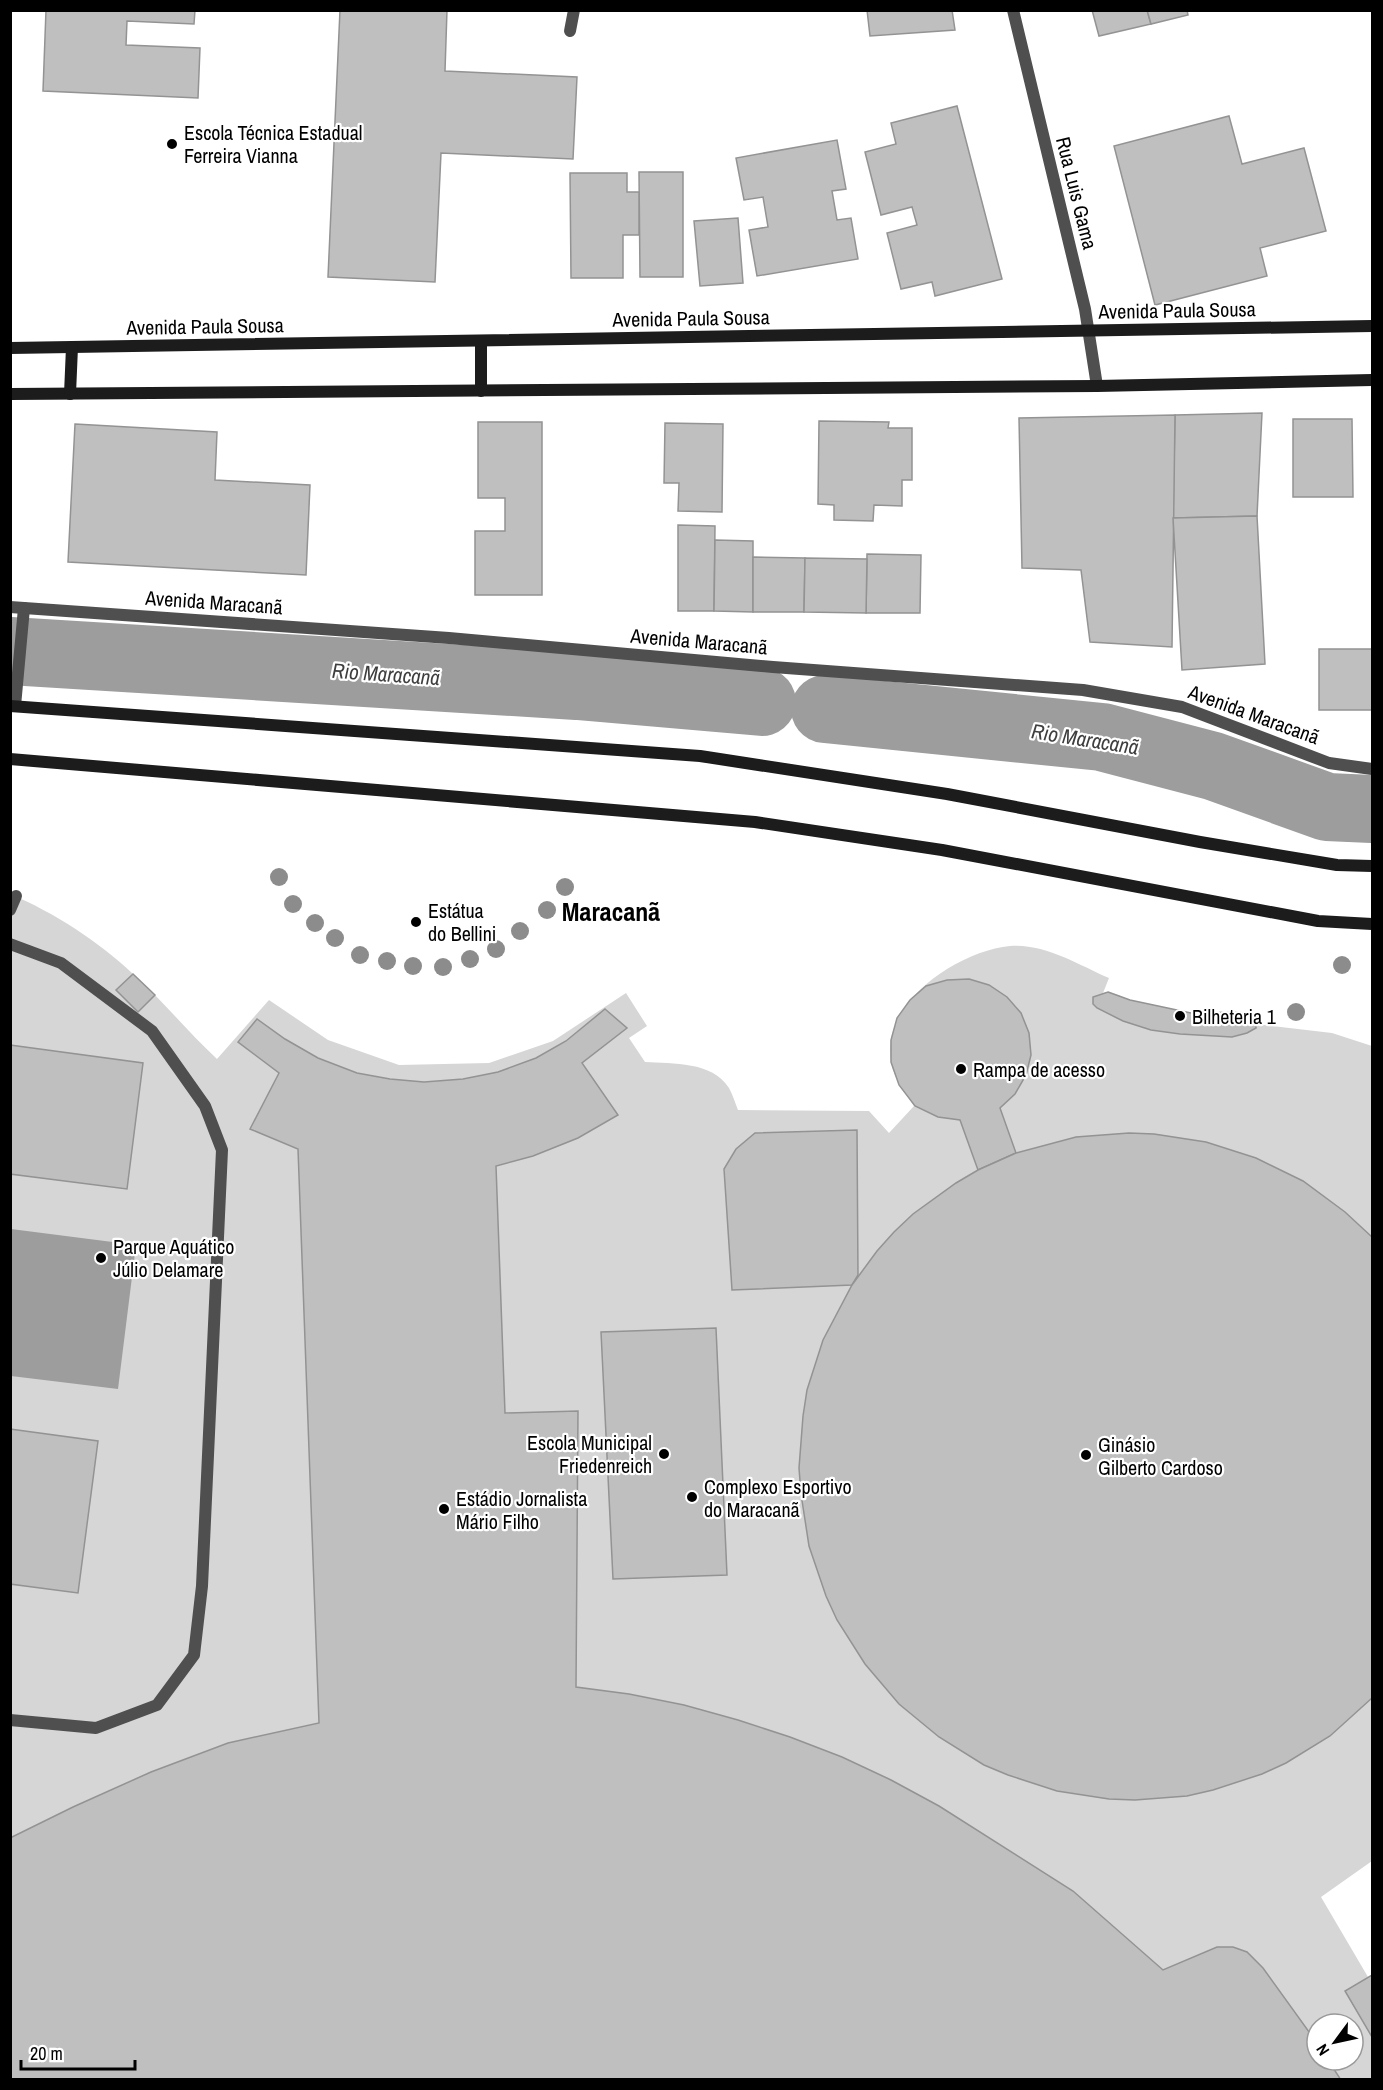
<svg xmlns="http://www.w3.org/2000/svg" width="1383" height="2090" font-family="'Archivo Narrow',sans-serif">
<style>
.green{fill:#d6d6d6;fill-rule:evenodd}
.water{fill:#9d9d9d}
.lines{fill:none;stroke-linecap:round;stroke-linejoin:round}
.river{stroke:#9d9d9d;stroke-width:68}
.building{fill:#bfbfbf;stroke:#939393;stroke-width:1.5}
.lane{stroke:#4f4f4f;stroke-width:12}
.street{stroke:#4f4f4f;stroke-width:12}
.secondary{stroke:#1c1c1c;stroke-width:12}
.tree{fill:#8c8c8c}
.poi-dot{fill:#000;stroke:#fff;stroke-width:2}
.labels{text-anchor:middle;dominant-baseline:central;stroke-width:4.5;stroke-linejoin:round;paint-order:stroke}
.poi-label{font-size:20px;fill:#000;stroke:#fff;text-anchor:start}
.street-label{font-size:20px;fill:#000;stroke:#fff}
.water-label{font-size:21px;font-style:italic;fill:#3e3e3e;stroke:#fff}
.district-label{font-size:26px;font-weight:bold;fill:#000;stroke:#fff}
</style>
<rect width="100%" height="100%" fill="#fff"/>
<!-- green -->
<path class="green" d="M 10,894 C 55,913 98,941 133,974 C 163,1001 188,1032 217,1059 L 269,1000 L 328,1040 L 399,1065 L 489,1063 L 553,1041 L 626,993 L 647,1026 L 629,1038 L 645,1062 C 673,1064 712,1061 729,1088 C 733,1095 735,1103 738,1110 L 869,1111 L 889,1133 L 914,1106 C 905,1092 894,1079 891,1062 C 880,1003 958,951 1010,946 C 1044,943 1079,965 1109,978 L 1103,993 C 1112,991 1122,997 1130,1000 C 1149,1006 1170,1011 1190,1013 C 1212,1016 1240,1004 1256,1024 L 1332,1033 L 1372,1046 L 1372,1861 L 1321,1897 L 1368,1977 L 1372,1975 L 1372,2079 L 11,2079 ZM 1317,2024 L 1353,2024 L 1353,2060 L 1317,2060 Z"/>
<!-- water -->
<path class="water" d="M 11,1229 L 136,1245 L 118,1389 L 11,1376 Z"/>
<g class="lines">
<!-- river -->
<g class="river">
<path d="M 10,651 L 577,686 L 762,702"/>
<path d="M 825,709 L 1102,737 L 1213,766 L 1327,807 L 1372,809"/>
</g>
</g>
<!-- building -->
<g class="building">
<path d="M 46,10 L 195,10 L 194,24 L 127,21 L 126,45 L 200,48 L 198,98 L 43,91 Z"/>
<path d="M 340,10 L 447,10 L 445,71 L 577,77 L 573,159 L 441,153 L 435,282 L 328,277 Z"/>
<path d="M 867,10 L 952,10 L 955,30 L 870,36 Z"/>
<path d="M 1092,10 L 1147,10 L 1151,24 L 1099,36 Z"/>
<path d="M 1147,10 L 1187,10 L 1188,15 L 1151,24 Z"/>
<path d="M 957,106 L 1002,279 L 935,296 L 932,282 L 901,289 L 887,233 L 917,225 L 912,207 L 881,215 L 865,152 L 896,144 L 891,123 Z"/>
<path d="M 1229,116 L 1242,164 L 1304,148 L 1326,231 L 1260,248 L 1267,276 L 1155,305 L 1114,146 Z"/>
<path d="M 837,140 L 846,189 L 832,191 L 837,220 L 851,218 L 858,259 L 757,276 L 749,230 L 768,227 L 763,197 L 744,200 L 736,158 Z"/>
<path d="M 639,172 L 683,172 L 683,277 L 640,277 Z"/>
<path d="M 570,173 L 627,173 L 627,192 L 639,192 L 639,235 L 623,235 L 623,278 L 571,278 Z"/>
<path d="M 738,218 L 743,283 L 700,286 L 694,221 Z"/>
<path d="M 1262,413 L 1257,516 L 1173,518 L 1175,415 Z"/>
<path d="M 1175,415 L 1172,647 L 1090,642 L 1081,570 L 1022,568 L 1019,418 Z"/>
<path d="M 1293,419 L 1352,419 L 1353,497 L 1293,497 Z"/>
<path d="M 819,421 L 889,422 L 888,428 L 912,428 L 912,480 L 902,480 L 902,506 L 874,505 L 873,521 L 834,520 L 834,505 L 818,504 Z"/>
<path d="M 478,422 L 542,422 L 542,595 L 475,595 L 475,531 L 505,531 L 505,498 L 478,498 Z"/>
<path d="M 665,423 L 723,424 L 722,512 L 678,511 L 679,483 L 664,483 Z"/>
<path d="M 75,424 L 217,432 L 215,480 L 310,485 L 306,575 L 68,562 Z"/>
<path d="M 1257,516 L 1265,664 L 1182,670 L 1173,518 Z"/>
<path d="M 678,525 L 715,526 L 714,611 L 678,611 Z"/>
<path d="M 715,540 L 753,541 L 753,612 L 714,611 Z"/>
<path d="M 867,554 L 921,555 L 920,613 L 866,613 Z"/>
<path d="M 753,557 L 805,558 L 804,612 L 753,612 Z"/>
<path d="M 805,558 L 867,559 L 866,613 L 804,612 Z"/>
<rect x="1319" y="649" width="53" height="61"/>
<path d="M 133,974 L 155,995 L 138,1012 L 116,990 Z"/>
<path d="M 969,979 L 989,985 L 1007,997 L 1021,1013 L 1029,1033 L 1031,1055 L 1026,1075 L 1015,1094 L 1000,1108 L 1016,1153 L 978,1170 L 960,1120 L 938,1117 L 915,1106 L 899,1085 L 891,1062 L 891,1040 L 897,1018 L 910,1000 L 926,986 L 947,980 Z"/>
<path d="M 1108,992 L 1130,1000 L 1191,1013 L 1240,1012 L 1252,1018 L 1256,1024 L 1256,1028 L 1247,1033 L 1232,1037 L 1180,1034 L 1151,1030 L 1123,1021 L 1097,1008 L 1093,1004 L 1093,997 Z"/>
<path d="M 605,1009 L 627,1028 L 582,1063 L 618,1115 L 578,1138 L 533,1156 L 496,1166 L 505,1413 L 578,1411 L 576,1687 L 629,1694 L 684,1705 L 738,1720 L 790,1737 L 842,1757 L 891,1780 L 939,1806 L 1073,1891 L 1163,1970 L 1217,1947 L 1233,1947 L 1247,1952 L 1263,1968 L 1317,2043 L 1317,2060 L 1328,2060 L 1341,2080 L 10,2080 L 10,1838 L 73,1807 L 151,1772 L 228,1743 L 319,1723 L 298,1149 L 250,1129 L 279,1073 L 238,1042 L 257,1019 L 285,1039 L 318,1058 L 357,1073 L 390,1079 L 424,1082 L 463,1079 L 498,1072 L 536,1058 L 566,1041 Z"/>
<path d="M 10,1045 L 143,1063 L 127,1189 L 10,1174 Z"/>
<path d="M 857,1130 L 858,1275 L 852,1285 L 732,1290 L 724,1169 L 736,1149 L 755,1133 Z"/>
<path d="M 1129,1133 L 1154,1134 L 1206,1142 L 1256,1158 L 1303,1181 L 1345,1212 L 1372,1237 L 1372,1698 L 1330,1736 L 1286,1763 L 1262,1774 L 1213,1790 L 1187,1796 L 1135,1800 L 1109,1799 L 1057,1791 L 1008,1775 L 984,1765 L 939,1737 L 899,1704 L 865,1664 L 837,1620 L 826,1596 L 809,1546 L 801,1494 L 799,1468 L 803,1416 L 807,1390 L 823,1340 L 852,1285 L 877,1251 L 894,1232 L 913,1214 L 956,1183 L 978,1170 L 1016,1153 L 1076,1137 Z"/>
<path d="M 716,1328 L 727,1575 L 613,1579 L 601,1332 Z"/>
<path d="M 10,1429 L 98,1441 L 78,1593 L 10,1584 Z"/>
<path d="M 1372,1975 L 1372,2037 L 1345,1991 Z"/>
</g>
<g class="lines">
<!-- lane -->
<g class="lane">
<path d="M 570,31 L 574,10"/>
<path d="M 10,910 L 16,896"/>
<path d="M 10,944 L 61,963 L 152,1031 L 205,1106 L 222,1150 L 202,1586 L 194,1655 L 157,1705 L 96,1728 L 10,1720"/>
</g>
<!-- street -->
<g class="street">
<path d="M 1013,10 L 1085,309 L 1097,386"/>
<path d="M 10,607 L 449,638 L 773,667 L 1083,690 L 1182,707 L 1329,763 L 1372,769"/>
<path d="M 15,706 L 24,608"/>
</g>
<!-- secondary -->
<g class="secondary">
<path d="M 481,341 L 481,391"/>
<path d="M 10,348 L 1372,326"/>
<path d="M 10,394 L 1097,386 L 1372,380"/>
<path d="M 70,394 L 72,347"/>
<path d="M 10,706 L 700,756 L 947,794 L 1200,842 L 1337,865 L 1372,866"/>
<path d="M 10,759 L 755,822 L 942,850 L 1318,921 L 1372,924"/>
</g>
</g>
<!-- trees -->
<g class="tree">
<circle cx="279" cy="877" r="9"/>
<circle cx="565" cy="887" r="9"/>
<circle cx="293" cy="904" r="9"/>
<circle cx="547" cy="910" r="9"/>
<circle cx="315" cy="923" r="9"/>
<circle cx="520" cy="931" r="9"/>
<circle cx="335" cy="938" r="9"/>
<circle cx="496" cy="949" r="9"/>
<circle cx="360" cy="955" r="9"/>
<circle cx="470" cy="959" r="9"/>
<circle cx="387" cy="961" r="9"/>
<circle cx="1342" cy="965" r="9"/>
<circle cx="413" cy="966" r="9"/>
<circle cx="443" cy="967" r="9"/>
<circle cx="1296" cy="1012" r="9"/>
</g>
<!-- markers -->
<g class="poi-dot">
<circle cx="172" cy="144" r="6"/>
<circle cx="416" cy="922" r="6"/>
<circle cx="1180" cy="1016" r="6"/>
<circle cx="961" cy="1069" r="6"/>
<circle cx="101" cy="1258" r="6"/>
<circle cx="664" cy="1454" r="6"/>
<circle cx="1086" cy="1455" r="6"/>
<circle cx="692" cy="1497" r="6"/>
<circle cx="444" cy="1509" r="6"/>
</g>
<g class="labels">
<!-- poi labels -->
<g class="poi-label">
<text x="184" y="132">Escola Técnica Estadual<tspan x="184" dy="23">Ferreira Vianna</tspan></text>
<text x="428" y="910">Estátua<tspan x="428" dy="23">do Bellini</tspan></text>
<text x="1192" y="1016">Bilheteria 1</text>
<text x="973" y="1069">Rampa de acesso</text>
<text x="113" y="1246">Parque Aquático<tspan x="113" dy="23">Júlio Delamare</tspan></text>
<text x="652" y="1442" text-anchor="end">Escola Municipal<tspan x="652" dy="23">Friedenreich</tspan></text>
<text x="1098" y="1444">Ginásio<tspan x="1098" dy="23">Gilberto Cardoso</tspan></text>
<text x="704" y="1486">Complexo Esportivo<tspan x="704" dy="23">do Maracanã</tspan></text>
<text x="456" y="1498">Estádio Jornalista<tspan x="456" dy="23">Mário Filho</tspan></text>
</g>
<!-- street labels -->
<g class="street-label">
<text transform="translate(1077 193) rotate(76)">Rua Luis Gama</text>
<text transform="translate(1177 310) rotate(-1)">Avenida Paula Sousa</text>
<text transform="translate(691 318) rotate(-1)">Avenida Paula Sousa</text>
<text transform="translate(205 326) rotate(-1)">Avenida Paula Sousa</text>
<text transform="translate(214 602) rotate(4)">Avenida Maracanã</text>
<text transform="translate(699 641) rotate(5)">Avenida Maracanã</text>
<text transform="translate(1254 714) rotate(20)">Avenida Maracanã</text>
</g>
<!-- water labels -->
<g class="water-label">
<text transform="translate(386 674) rotate(4)">Rio Maracanã</text>
<text transform="translate(1085 739) rotate(9)">Rio Maracanã</text>
</g>
<!-- district labels -->
<g class="district-label">
<text x="611" y="911">Maracanã</text>
</g>
</g>
<!-- border -->
<rect width="1383" height="2090" fill="none" stroke="#000000" stroke-width="24"/>
<!-- north arrow -->
<g transform="translate(1335 2042) rotate(237)"><circle r="28" fill="#ffffff" stroke="#999999" stroke-width="1.5"/>
<path d="M0-4.5L10 22L0 15L-10 22Z" fill="#000000"/>
<text y="-9" font-size="16" font-weight="bold" text-anchor="middle" fill="#000000">N</text>
</g>
<!-- scale -->
<path d="M21 2060v9h114v-9" fill="none" stroke="#000000" stroke-width="3"/>
<text x="30" y="2060" font-size="18" fill="#000000" stroke="#ffffff" stroke-width="4.5" paint-order="stroke">20 m</text>
</svg>
